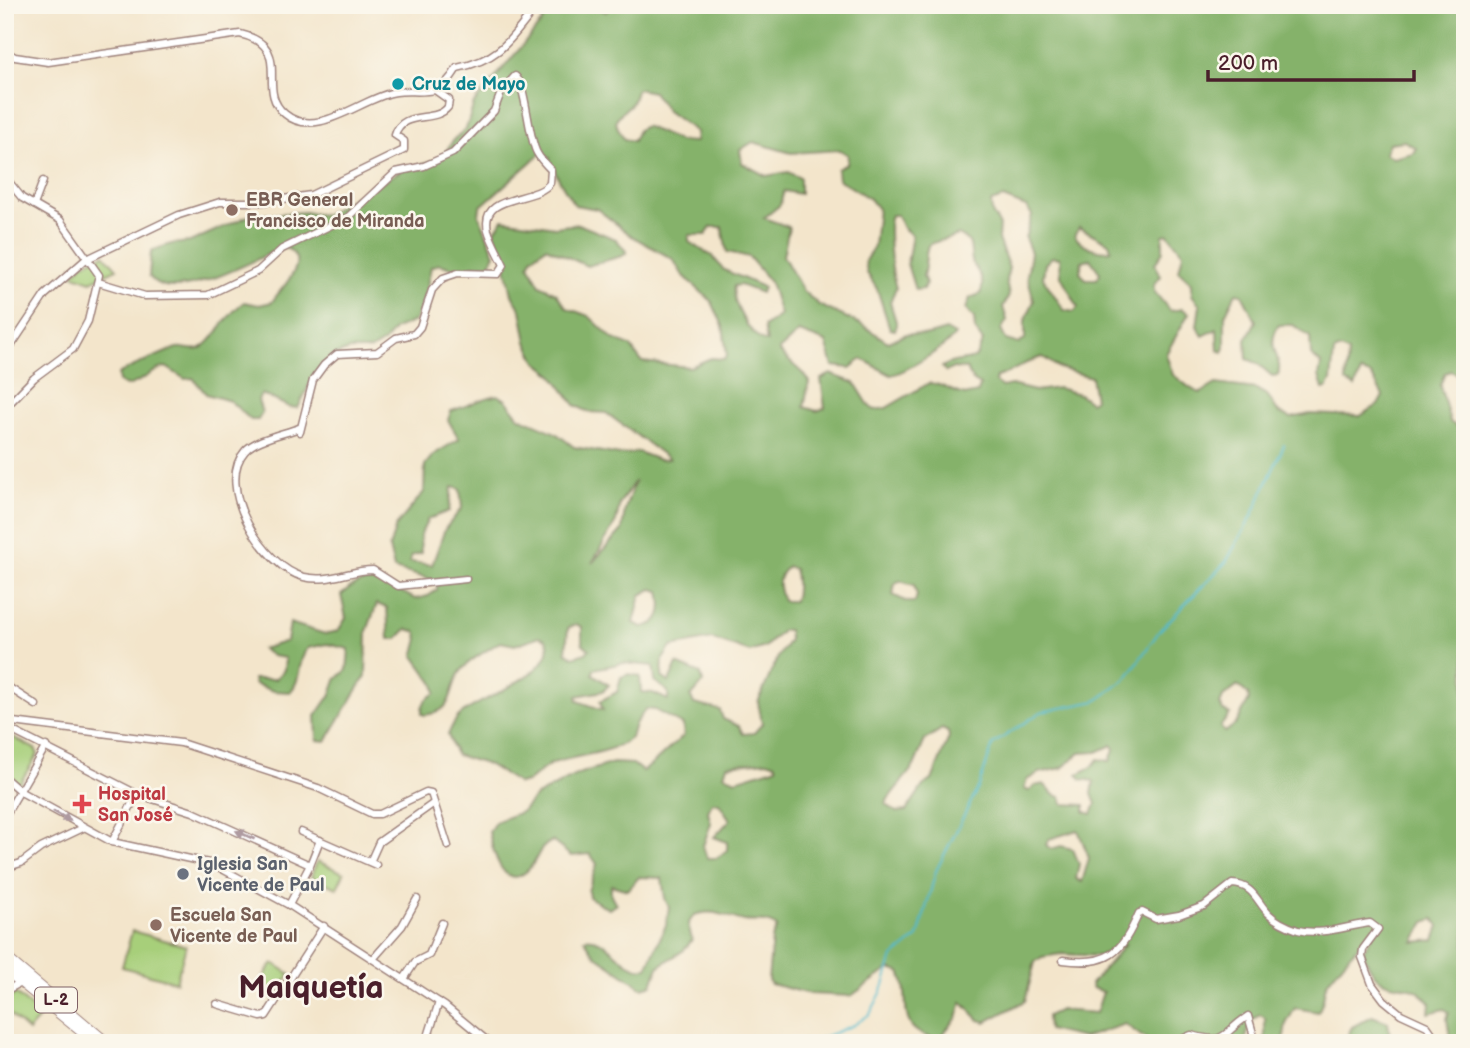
<svg xmlns="http://www.w3.org/2000/svg" width="1470" height="1048" font-family="'Balsamiq Sans',sans-serif">
<style>
.green{fill:#a7cf7a;stroke:#787752;stroke-width:2}
.forest{fill:#85b26a;stroke:#68684a;stroke-width:2;fill-rule:evenodd}
.lines{fill:none;stroke-linecap:round;stroke-linejoin:round}
.stream{stroke:#50bacd;stroke-width:2}
.street-casing{stroke:#9e827b;stroke-width:9}
.primary-casing{stroke:#9e827b;stroke-width:12}
.street{stroke:#fff;stroke-width:6}
.primary{stroke:#fff;stroke-width:10}
.oneway{fill:#ae9aa0}
.culture-dot{fill:#0f9aa8;stroke:#fbf7ec;stroke-width:2.5}
.education-dot{fill:#8d6e63;stroke:#fbf7ec;stroke-width:2.5}
.health-dot{fill:#e0444e;stroke:#fbf7ec;stroke-width:2.5}
.worship-dot{fill:#6b7280;stroke:#fbf7ec;stroke-width:2.5}
.labels{text-anchor:middle;dominant-baseline:central;stroke-width:5;stroke-linejoin:round;paint-order:stroke}
.shield{fill:#fbf7ec;stroke:#7f6065;stroke-width:2}
.shield-label{font-size:16px;font-weight:bold;fill:#4a1f2b}
.culture-label{font-size:18px;font-weight:bold;fill:#0d838f;stroke:#fbf7ec;text-anchor:start}
.education-label{font-size:18px;font-weight:bold;fill:#785e54;stroke:#fbf7ec;text-anchor:start}
.health-label{font-size:18px;font-weight:bold;fill:#be3a42;stroke:#fbf7ec;text-anchor:start}
.worship-label{font-size:18px;font-weight:bold;fill:#5b616d;stroke:#fbf7ec;text-anchor:start}
.town-label{font-size:32px;font-weight:bold;fill:#4a1f2b;stroke:#fbf7ec}
</style>
<rect width="100%" height="100%" fill="#fbf7ec"/>
<filter id="ink" filterUnits="userSpaceOnUse"><feTurbulence type="fractalNoise" baseFrequency=".0143" numOctaves="2"/><feDisplacementMap in="SourceGraphic" scale="14" xChannelSelector="R" yChannelSelector="G"/><feConvolveMatrix kernelMatrix="1 2 1 2 8 2 1 2 1" color-interpolation-filters="sRGB"/></filter>
<filter id="wash" filterUnits="userSpaceOnUse"><feTurbulence type="fractalNoise" baseFrequency=".00686" numOctaves="4" result="noise"/><feDisplacementMap in="SourceGraphic" scale="28" xChannelSelector="R" yChannelSelector="G"/><feGaussianBlur stdDeviation="1.57" result="paint"/><feColorMatrix in="noise" values="0 0 0 0 0 0 0 0 0 0 0 0 0 0 0 0 0 1.4 0 .05"/><feComposite in="paint" operator="in"/></filter>
<g filter="url(#wash)">
<rect width="100%" height="100%" fill="#f3e5cb"/>
<!-- green -->
<g class="green">
<path d="M 104,254 L 117,269 L 91,281 L 72,274 L 85,263 Z"/>
<path d="M 5,733 L 35,749 L 38,754 L 18,786 L 5,773 Z"/>
<path d="M 317,861 L 344,873 L 337,888 L 311,877 Z"/>
<path d="M 132,931 L 186,946 L 176,982 L 122,967 Z"/>
<path d="M 273,963 L 290,974 L 274,999 L 257,987 Z"/>
<path d="M 15,993 L 41,1016 L 28,1031 L 5,1010 L 5,1004 Z"/>
</g>
<!-- forest -->
<g class="forest">
<path d="M 543,5 L 593,5 L 606,12 L 611,5 L 1465,5 L 1465,390 L 1462,377 L 1451,371 L 1445,373 L 1440,385 L 1450,422 L 1465,432 L 1465,1043 L 1451,1043 L 1447,1019 L 1449,1012 L 1444,1009 L 1429,1013 L 1430,1003 C 1405,969 1381,1006 1363,951 L 1374,931 C 1367,934 1328,980 1326,985 C 1323,995 1324,1003 1318,1012 L 1295,1008 L 1286,1024 L 1283,1043 L 1265,1043 L 1265,1018 L 1260,1015 L 1250,1022 L 1245,1043 L 1151,1043 L 1125,1024 L 1083,1038 L 1048,1030 L 1047,1016 L 1060,1010 L 1096,1013 L 1103,992 L 1092,988 L 1091,984 L 1126,943 L 1099,956 L 1061,954 L 1042,957 L 1035,962 L 1025,1001 L 986,1022 L 979,1020 L 962,1002 L 957,1018 L 938,1039 C 891,1031 914,1001 900,972 L 889,969 L 851,996 L 810,994 L 771,984 L 768,980 L 772,938 L 777,927 C 764,918 757,923 744,921 C 727,917 712,908 694,915 L 688,924 L 692,940 L 684,950 L 658,967 L 652,985 L 643,988 L 595,955 L 584,939 C 609,934 623,973 647,968 L 666,925 L 669,907 L 665,899 L 662,878 L 639,877 L 628,890 L 611,885 L 611,895 L 616,904 L 609,909 L 589,897 L 588,891 L 597,864 L 590,854 L 571,856 L 552,841 C 537,848 538,861 527,871 C 502,893 492,847 489,832 L 495,822 L 521,812 L 536,796 L 578,774 L 613,763 L 633,764 L 642,771 C 649,770 673,743 684,736 L 683,725 L 655,710 L 646,709 L 635,724 L 631,738 C 609,755 579,754 553,763 C 542,768 536,776 527,782 L 519,784 L 489,765 L 456,755 L 448,735 C 451,728 454,721 459,716 C 476,699 565,670 546,639 L 540,636 L 515,645 L 500,642 L 495,645 C 483,653 467,661 459,674 C 448,693 455,711 425,715 L 422,714 C 421,703 427,698 436,693 L 434,684 L 414,656 L 418,643 L 417,632 L 407,629 L 397,639 L 389,639 L 387,608 L 377,604 L 367,631 L 366,676 L 326,741 L 317,740 L 316,716 L 330,696 L 337,678 L 347,670 L 349,649 L 327,644 L 308,648 C 297,660 302,681 290,692 L 273,691 L 254,684 L 253,679 L 275,679 L 284,670 L 285,658 L 272,656 L 262,649 L 287,641 L 290,623 L 325,634 L 338,631 L 346,618 L 341,595 C 346,592 350,587 355,585 C 374,575 400,591 415,599 L 428,596 L 437,590 L 437,581 L 394,569 L 389,548 L 396,526 L 424,492 L 425,465 L 433,455 L 459,439 L 448,420 L 451,411 C 468,406 481,398 498,395 L 506,400 L 519,417 L 556,433 L 574,447 L 620,455 L 638,452 L 659,460 L 669,459 L 606,413 L 588,412 L 575,405 L 552,374 L 537,362 L 527,342 L 521,310 L 512,295 L 503,253 L 494,232 L 503,219 L 555,227 L 578,224 L 616,239 L 627,252 L 622,256 L 587,266 L 546,247 L 532,258 L 529,265 L 540,285 L 556,293 L 567,308 L 589,316 L 613,339 L 630,346 L 642,362 L 690,367 L 711,358 L 724,359 L 727,355 L 723,326 L 712,302 L 682,274 L 673,259 L 633,237 L 597,209 L 575,205 C 568,196 551,167 550,158 L 541,153 L 480,207 L 479,215 L 495,254 L 490,264 L 455,269 L 439,264 L 431,267 L 425,296 L 415,321 L 395,329 L 384,342 L 371,350 L 350,350 L 335,355 L 315,373 L 298,408 L 289,407 L 262,394 L 258,400 L 262,413 L 258,420 L 251,420 L 230,401 L 206,394 L 193,378 L 185,379 L 166,367 C 151,370 142,383 126,386 L 119,382 L 118,374 C 120,372 172,349 177,348 C 184,347 192,351 199,349 C 214,343 226,314 244,302 L 259,305 L 272,302 C 282,286 314,260 284,247 C 256,258 171,309 149,276 L 151,251 L 171,244 L 190,242 L 248,216 L 305,212 L 324,215 L 402,170 L 441,159 L 454,139 L 466,129 L 474,103 L 543,21 L 538,12 ZM 637,89 L 653,92 L 667,111 L 696,132 L 695,142 L 679,141 L 645,126 L 638,130 L 633,141 L 624,139 C 611,118 615,119 630,105 C 634,102 634,94 637,89 ZM 1404,141 L 1416,148 L 1413,153 L 1393,158 L 1385,153 L 1389,143 ZM 753,142 L 791,153 L 840,150 L 848,155 L 847,164 L 837,169 L 838,179 L 870,199 L 878,209 L 874,246 L 865,261 L 867,273 L 877,289 L 890,329 L 895,330 L 897,325 L 890,302 L 896,288 C 892,276 886,227 891,215 L 897,215 L 903,228 L 912,235 L 907,264 L 915,290 L 923,289 L 926,283 L 923,276 C 927,265 924,251 929,244 L 959,235 L 969,242 C 972,249 970,257 973,264 C 979,273 986,283 980,294 L 970,298 L 966,309 L 974,318 L 975,330 L 983,341 L 976,357 C 963,363 955,358 942,367 L 946,372 L 953,368 L 967,369 L 973,381 L 980,385 L 978,392 C 962,402 946,383 929,383 L 886,408 L 875,410 L 870,407 L 855,383 L 831,374 L 821,379 L 825,408 L 817,411 L 804,407 L 809,382 C 799,365 785,361 779,350 L 799,332 L 826,342 L 833,366 L 850,368 L 862,359 L 891,375 C 904,373 949,345 955,335 L 946,330 L 929,335 L 906,334 L 888,342 L 862,325 L 819,305 L 803,291 L 783,256 L 789,227 L 764,218 L 780,205 L 784,191 L 800,194 L 800,178 L 788,172 L 766,176 L 742,163 L 740,150 ZM 1003,198 L 1026,207 L 1032,215 L 1025,238 L 1031,253 L 1027,276 L 1034,301 L 1025,321 L 1025,339 L 1019,344 L 1006,340 L 1001,330 L 1007,320 L 1003,307 L 1009,296 L 1006,280 L 1009,268 L 998,239 L 999,224 L 992,213 L 991,202 ZM 711,227 L 722,227 L 727,252 L 749,257 L 770,282 L 780,315 L 764,327 L 767,342 C 751,339 730,301 734,286 L 740,285 L 761,293 L 763,287 L 724,270 L 712,256 L 689,242 L 689,235 L 706,235 ZM 1079,227 L 1109,243 L 1111,250 C 1099,253 1082,246 1075,236 ZM 1168,234 L 1183,253 L 1179,271 L 1192,283 L 1192,295 L 1200,305 L 1197,326 L 1203,336 L 1217,329 L 1218,350 L 1223,352 L 1225,348 L 1225,315 L 1236,293 L 1242,294 L 1256,321 L 1246,340 L 1247,359 L 1257,363 L 1272,376 L 1278,375 C 1284,357 1264,348 1279,325 L 1293,325 L 1310,337 L 1311,355 L 1321,364 L 1319,376 L 1323,389 L 1327,388 L 1331,381 L 1334,352 L 1341,349 L 1348,353 L 1346,382 L 1355,387 L 1361,372 L 1371,375 L 1383,396 L 1378,405 L 1360,416 L 1310,414 L 1291,418 L 1279,413 L 1268,396 L 1256,389 L 1216,384 L 1201,393 C 1190,391 1183,381 1173,375 L 1166,354 L 1189,313 L 1182,309 L 1170,311 L 1154,291 L 1154,284 L 1161,276 L 1155,264 L 1163,251 L 1163,235 ZM 1052,257 L 1060,258 L 1061,276 L 1078,307 L 1074,312 L 1064,310 L 1043,278 L 1045,264 ZM 1090,259 L 1100,273 L 1097,279 L 1086,279 L 1080,273 L 1082,261 ZM 1043,357 L 1059,368 L 1091,377 L 1095,399 L 1090,402 L 1079,394 L 1058,388 L 1035,391 L 1011,385 L 1002,387 L 995,382 L 996,377 C 1013,373 1024,361 1043,357 ZM 635,481 L 625,509 L 622,530 L 592,563 L 616,522 L 620,503 ZM 452,487 L 460,489 L 462,508 L 445,529 L 432,565 L 410,562 L 411,556 L 421,553 L 420,536 L 428,519 L 449,511 ZM 788,567 L 794,569 C 797,578 797,592 794,601 L 783,601 C 778,588 775,576 788,567 ZM 900,581 L 914,585 L 917,595 L 915,602 L 907,602 L 893,595 L 895,583 ZM 652,589 L 660,591 C 664,609 663,624 642,627 L 634,623 L 641,595 ZM 576,624 L 582,627 L 582,643 L 589,649 L 586,653 L 573,657 L 566,652 L 568,628 ZM 783,630 L 788,630 L 789,640 L 778,657 L 758,702 L 762,724 L 754,733 L 743,734 L 739,726 L 723,719 L 720,710 L 694,704 L 691,697 L 703,683 L 701,674 L 677,664 L 669,682 L 662,677 L 663,659 L 671,647 L 712,639 L 750,652 L 765,647 ZM 623,663 L 653,666 L 655,681 L 668,692 L 668,700 L 653,693 L 641,692 L 640,676 L 629,674 L 621,677 L 617,692 L 600,701 L 603,710 L 578,701 L 577,696 L 603,691 L 609,685 L 593,674 L 594,669 ZM 1238,686 L 1248,694 L 1249,700 L 1236,724 L 1225,732 L 1220,727 L 1230,714 L 1223,711 L 1220,704 L 1223,697 ZM 942,729 L 948,732 L 949,737 L 932,780 L 923,786 L 906,811 L 896,812 L 886,804 L 888,799 L 914,766 L 925,740 ZM 1112,745 L 1114,749 L 1110,761 L 1098,759 L 1092,767 L 1078,774 L 1081,779 L 1094,781 L 1092,794 L 1096,804 L 1092,814 L 1085,812 L 1085,805 L 1063,804 L 1061,797 L 1054,795 L 1044,784 L 1034,786 L 1029,791 L 1024,789 L 1027,780 L 1039,773 L 1062,768 L 1080,753 L 1097,752 ZM 767,761 L 776,764 L 777,767 L 736,780 L 724,775 L 727,765 ZM 712,802 L 719,803 L 730,820 L 714,837 L 727,842 L 727,850 L 717,858 L 707,858 L 703,846 L 711,823 L 708,812 ZM 1078,830 L 1089,858 L 1082,882 L 1076,879 L 1079,864 L 1073,849 L 1061,846 L 1051,849 L 1046,845 L 1049,839 ZM 1434,919 L 1439,926 L 1434,940 L 1414,942 L 1425,922 Z"/>
<path d="M 1372,1016 L 1388,1022 L 1391,1043 L 1344,1043 L 1352,1027 Z"/>
</g>
<g class="lines">
<!-- stream -->
<path class="stream" d="M 809,1043 L 854,1025 L 870,1014 L 882,991 L 893,957 L 918,937 L 936,871 L 979,786 L 993,744 L 1041,712 L 1096,701 L 1126,679 L 1160,630 L 1226,562 L 1252,516 L 1284,445"/>
</g>
</g>
<g filter="url(#ink)">
<g class="lines">
<defs>
<g id="street">
<path d="M 5,51 L 15,57 L 48,62 L 240,34 C 296,47 254,89 285,114 C 317,141 364,96 396,92 C 408,90 422,93 434,90 C 444,87 452,77 457,68 C 502,59 511,38 538,5"/>
<path d="M 5,177 L 22,198 L 60,220 L 99,275 L 88,321 L 73,349 L 34,378 L 5,408"/>
<path d="M 34,205 L 43,181"/>
<path d="M 98,282 L 145,296 L 208,295 L 258,271 L 282,249 L 348,217 L 396,172 L 424,166 L 453,153 L 494,111 L 502,90 L 515,76 C 526,82 528,138 537,153 C 540,159 546,165 551,170 L 550,183 C 536,203 479,193 488,230 C 491,241 499,254 504,265 L 498,274 L 458,273 L 443,278 L 432,290 L 420,327 L 414,334 L 396,338 L 377,352 L 337,354 L 324,365 L 313,380 L 300,432"/>
<path d="M 5,355 L 45,295 L 85,260 L 179,215 L 220,202 L 263,202 L 311,195 L 404,150 L 404,141 L 395,135 C 402,109 435,124 448,107 L 449,100 L 435,90"/>
<path d="M 299,428 C 284,434 255,439 245,451 C 214,486 264,568 304,577 C 329,583 349,570 373,570 L 398,586 L 466,579"/>
<path d="M 5,685 L 36,705"/>
<path d="M 5,721 L 181,743 L 318,788 L 372,814 L 380,814 L 426,792 L 431,793 L 448,846"/>
<path d="M 5,727 L 137,794 L 193,812 L 310,865 L 289,905"/>
<path d="M 5,778 L 21,792 L 112,842 L 213,864 L 289,905 L 445,1006 L 490,1043"/>
<path d="M 5,816 L 46,746"/>
<path d="M 301,832 L 376,865"/>
<path d="M 112,842 L 137,794"/>
<path d="M 370,862 L 379,842 L 434,803"/>
<path d="M 310,865 L 320,840"/>
<path d="M 5,868 L 21,863 L 41,848 L 83,828"/>
<path d="M 373,959 L 402,926 L 417,899"/>
<path d="M 1063,960 C 1108,966 1121,954 1139,913 L 1142,912 L 1156,919 L 1179,915 L 1204,906 L 1232,884 C 1254,885 1256,901 1269,914 C 1276,921 1289,927 1298,930 C 1320,936 1347,926 1370,923 L 1378,929 L 1363,949 L 1362,957 L 1372,984 L 1384,1000 L 1401,1014 L 1427,1026 L 1439,1043"/>
<path d="M 404,979 L 415,962 L 429,955 L 442,923"/>
<path d="M 5,991 L 22,982"/>
<path d="M 217,1004 L 261,1017 L 266,1016 L 324,926"/>
<path d="M 426,1043 L 439,1002"/>
<path d="M 690,1043 L 690,1042"/>
<path d="M 1173,1043 L 1191,1035 C 1229,1045 1219,1035 1248,1016 L 1256,1043"/>
</g>
<g id="primary">
<path d="M 5,957 L 107,1043"/>
<path d="M 5,969 L 96,1043"/>
</g>
</defs>
<!-- street casing -->
<use href="#street" class="street-casing"/>
<!-- primary casing -->
<use href="#primary" class="primary-casing"/>
<!-- street -->
<use href="#street" class="street"/>
<!-- primary -->
<use href="#primary" class="primary"/>
</g>
<!-- one-way arrows -->
<defs><path id="oneway-solid" d="M-6-.8H1V-3.2L6.5 0L1 3.2V.8H-6Z" transform="scale(1.75)"/></defs>
<g class="oneway">
<use href="#oneway-solid" transform="translate(62 816) rotate(30)"/>
<use href="#oneway-solid" transform="translate(245 835) rotate(-156)"/>
</g>
</g>
<!-- markers -->
<circle class="culture-dot" cx="398" cy="84" r="7"/>
<g class="education-dot">
<circle cx="232" cy="210" r="7"/>
<circle cx="156" cy="925" r="7"/>
</g>
<path class="health-dot" d="M78.5 793.5h7v7h7v7h-7v7h-7v-7h-7v-7h7z"/>
<circle class="worship-dot" cx="183" cy="874" r="7"/>
<g class="labels">
<!-- shield labels -->
<rect class="shield" x="35" y="987.5" width="42" height="25" rx="5"/>
<g class="shield-label">
<text x="56" y="1000">L-2</text>
</g>
<!-- culture labels -->
<g class="culture-label">
<text x="412" y="84">Cruz de Mayo</text>
</g>
<!-- education labels -->
<g class="education-label">
<text x="246" y="200">EBR General<tspan x="246" dy="21">Francisco de Miranda</tspan></text>
<text x="170" y="915">Escuela San<tspan x="170" dy="21">Vicente de Paul</tspan></text>
</g>
<!-- health labels -->
<g class="health-label">
<text x="98" y="794">Hospital<tspan x="98" dy="21">San José</tspan></text>
</g>
<!-- worship labels -->
<g class="worship-label">
<text x="197" y="864">Iglesia San<tspan x="197" dy="21">Vicente de Paul</tspan></text>
</g>
<!-- town labels -->
<g class="town-label">
<text x="311" y="988">Maiquetía</text>
</g>
</g>
<!-- margin -->
<rect width="1470" height="1048" fill="none" stroke="#fbf7ec" stroke-width="28"/>
<!-- scale -->
<path d="M1208 70v10h206v-10" fill="none" stroke="#4a1f2b" stroke-width="3.5"/>
<text x="1218" y="70" font-size="21" fill="#4a1f2b" stroke="#fbf7ec" stroke-width="5" paint-order="stroke">200 m</text>
</svg>
